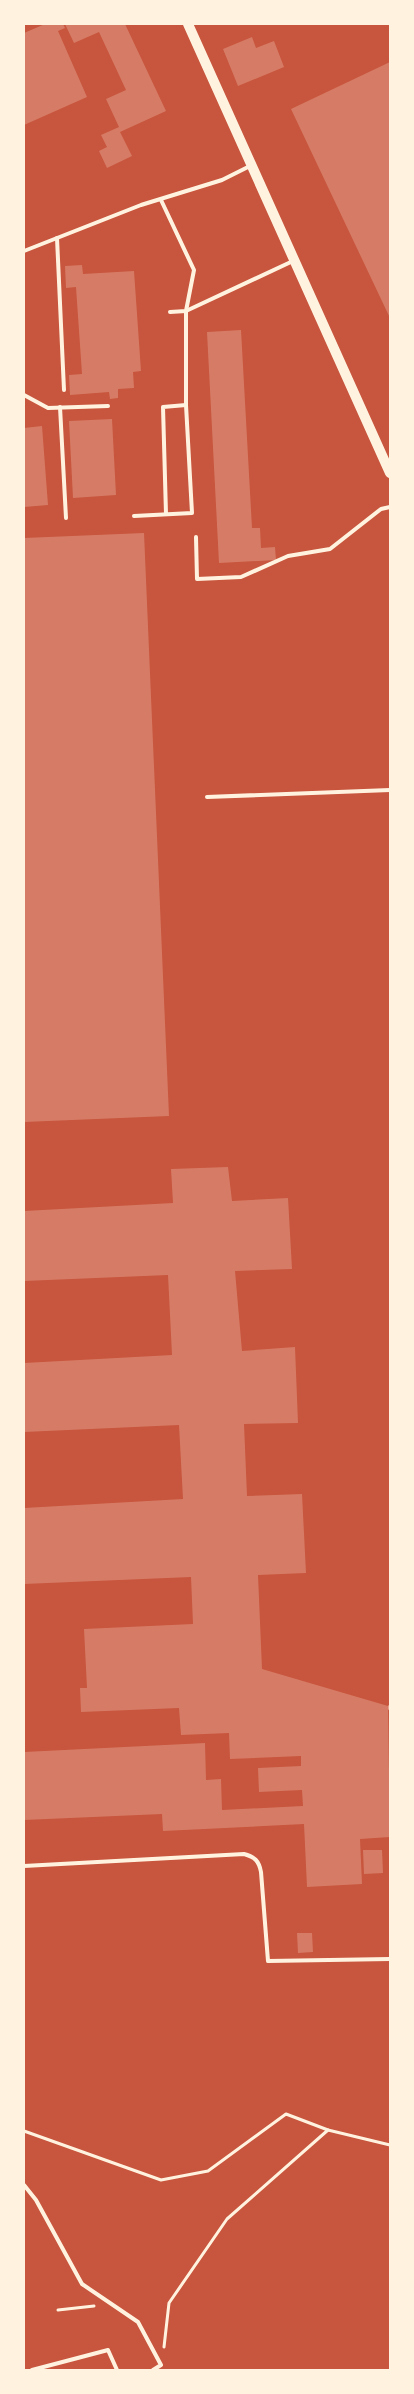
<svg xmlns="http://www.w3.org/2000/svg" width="414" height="2394" font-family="'IBM Plex Sans',sans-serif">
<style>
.building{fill:#d67c66}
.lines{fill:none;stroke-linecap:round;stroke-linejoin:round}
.path{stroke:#fff3e0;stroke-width:3}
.service{stroke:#fff3e0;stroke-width:4}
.secondary{stroke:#fff3e0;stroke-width:10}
</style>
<rect width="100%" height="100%" fill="#c8553d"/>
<!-- building -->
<g class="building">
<path d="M 45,24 L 63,24 L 65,28 L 58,31 L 87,97 L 24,125 L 24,33 Z"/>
<path d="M 65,24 L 125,24 L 166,111 L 120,132 L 132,156 L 107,168 L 99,151 L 107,147 L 101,135 L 119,127 L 106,99 L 126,90 L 99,32 L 74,43 Z"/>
<path d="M 252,37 L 256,48 L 274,41 L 284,67 L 238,86 L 223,49 Z"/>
<path d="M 390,62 L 390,318 L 291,109 Z"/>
<path d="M 82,265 L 83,274 L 134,271 L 141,371 L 133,372 L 134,388 L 118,389 L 118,398 L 110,399 L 109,392 L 70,395 L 69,375 L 82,374 L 76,287 L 66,288 L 65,266 Z"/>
<path d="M 241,330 L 252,528 L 260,528 L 261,548 L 275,547 L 276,560 L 219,563 L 207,332 Z"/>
<path d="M 112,419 L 116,495 L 73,498 L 69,421 Z"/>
<path d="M 42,426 L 48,505 L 24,507 L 24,428 Z"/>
<path d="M 144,533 L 169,1116 L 24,1122 L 24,538 Z"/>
<path d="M 228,1167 L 232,1201 L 288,1198 L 292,1269 L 235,1271 L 242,1351 L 295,1347 L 298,1423 L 244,1424 L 247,1496 L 302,1494 L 306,1573 L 258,1575 L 262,1669 L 388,1706 L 390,1837 L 360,1839 L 362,1884 L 307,1887 L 304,1824 L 163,1831 L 162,1814 L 24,1820 L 24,1752 L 205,1743 L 206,1780 L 221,1779 L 222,1810 L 303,1806 L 302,1790 L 259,1792 L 258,1768 L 301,1766 L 301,1756 L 230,1759 L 229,1733 L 181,1735 L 179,1708 L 81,1712 L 80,1688 L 87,1688 L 84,1629 L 193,1624 L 191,1577 L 24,1584 L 24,1508 L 183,1499 L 179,1425 L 24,1432 L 24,1363 L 172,1355 L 168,1275 L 24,1281 L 24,1211 L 173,1203 L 171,1169 Z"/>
<path d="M 363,1850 L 382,1850 L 383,1873 L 364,1874 Z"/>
<path d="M 297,1933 L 312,1933 L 313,1952 L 298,1953 Z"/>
</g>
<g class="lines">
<!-- path -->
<g class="path">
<path d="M 390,1706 L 390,1709"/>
<path d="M 24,2131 L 161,2180 L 208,2171 L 286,2114 L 328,2130"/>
<path d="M 58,2310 L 94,2306"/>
<path d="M 164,2347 L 169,2303 L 227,2219 L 328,2130 L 390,2145"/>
</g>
<!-- service -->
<g class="service">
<path d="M 161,200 L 194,270 L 186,311 L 170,312"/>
<path d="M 57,238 L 64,390"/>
<path d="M 24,251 L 141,205 L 222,180 L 250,166"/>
<path d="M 24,395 L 48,408 L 108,406"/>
<path d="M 60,407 L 66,518"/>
<path d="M 166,514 L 163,407 L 186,405"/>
<path d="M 134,516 L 192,513 L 186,405 L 186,311 L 293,261"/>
<path d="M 196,537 L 197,579 L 241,577 L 288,556 L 330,549 L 381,509 L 390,507"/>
<path d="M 207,797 L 390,790"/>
<path d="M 24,1866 L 244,1854 C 255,1857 259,1861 261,1872 L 268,1961 L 390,1959"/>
<path d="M 24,2185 L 36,2200 L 82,2284 L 138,2322 L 161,2365 L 153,2370"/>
<path d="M 32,2370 L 108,2350 L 117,2370"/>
</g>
<!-- secondary -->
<path class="secondary" d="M 188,24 L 390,473"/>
</g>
<!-- border -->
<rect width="414" height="2394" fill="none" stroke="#fff3e0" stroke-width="50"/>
</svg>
